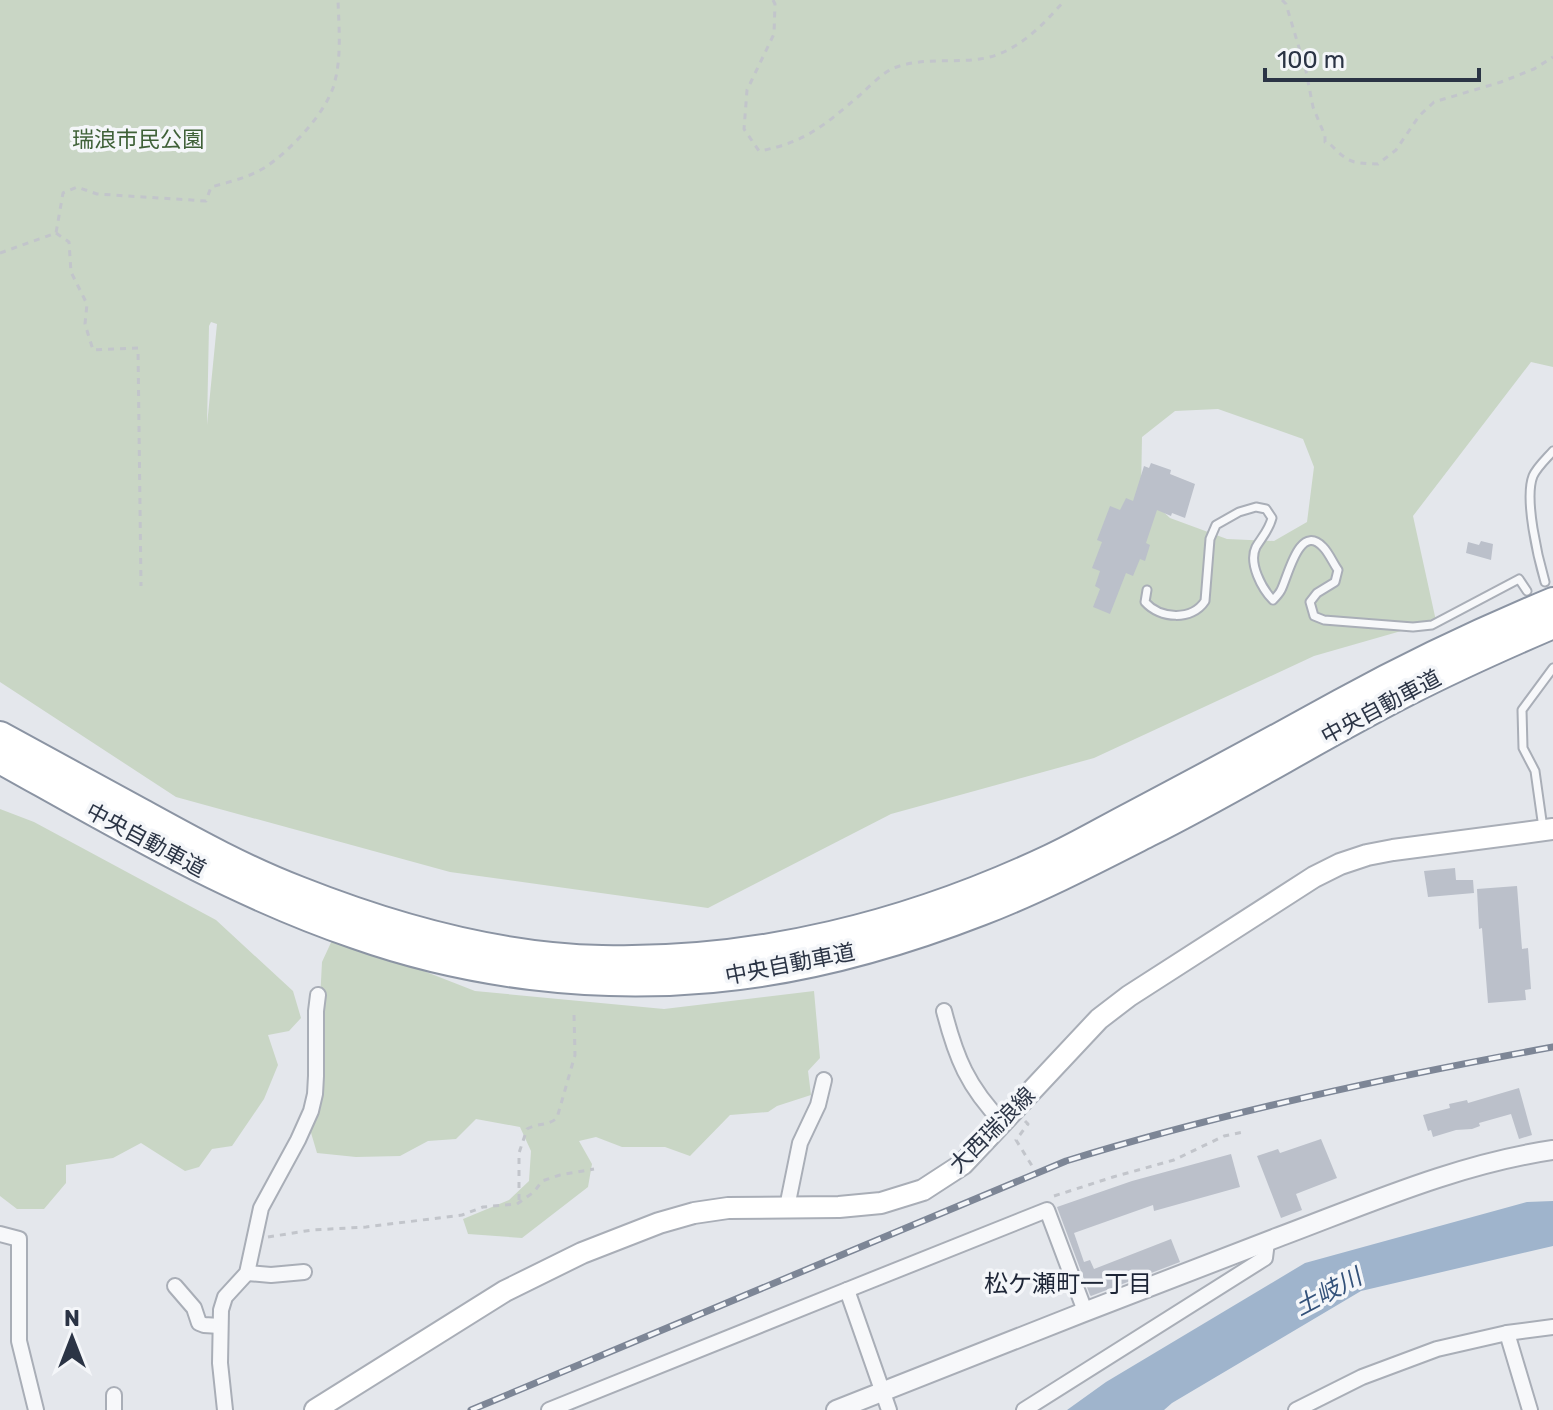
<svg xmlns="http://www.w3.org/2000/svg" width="1553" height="1410" font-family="Rubik,'Noto Sans JP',sans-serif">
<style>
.green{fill:#c9d6c5;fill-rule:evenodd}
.water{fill:#9fb4cc}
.building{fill:#bbc0ca}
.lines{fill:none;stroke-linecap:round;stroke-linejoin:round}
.service-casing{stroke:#a9aeb7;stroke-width:11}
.minor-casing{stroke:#a9aeb7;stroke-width:18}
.tertiary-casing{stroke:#a9aeb7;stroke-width:22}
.secondary-casing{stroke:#a9aeb7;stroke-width:24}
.motorway-casing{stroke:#8b94a3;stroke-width:30}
.path{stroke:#c2c5cb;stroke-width:3;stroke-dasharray:6 6;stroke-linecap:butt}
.service{stroke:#f7f8fa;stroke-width:7}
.minor{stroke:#f7f8fa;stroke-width:14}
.tertiary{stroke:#f7f8fa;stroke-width:18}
.secondary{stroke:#fff;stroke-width:20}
.motorway{stroke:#fff;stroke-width:26}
.rail-casing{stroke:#7d8696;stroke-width:7}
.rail{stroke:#f4f6f9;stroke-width:4;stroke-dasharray:12;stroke-linecap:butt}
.labels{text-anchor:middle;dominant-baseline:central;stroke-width:7;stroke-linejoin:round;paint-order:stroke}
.park-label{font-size:22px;fill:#3f6138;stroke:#f4f6f9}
.street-label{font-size:22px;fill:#2b3445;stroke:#f4f6f9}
.neighbourhood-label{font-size:24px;fill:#1d2536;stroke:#f4f6f9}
.water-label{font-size:24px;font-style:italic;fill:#34527a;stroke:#f4f6f9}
</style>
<rect width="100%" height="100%" fill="#e4e7ec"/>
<!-- green -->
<g class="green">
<path d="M 0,0 L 1553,0 L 1553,367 L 1531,362 L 1413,516 L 1436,621 L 1314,656 L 1094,758 L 891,814 L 708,908 L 450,872 L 176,797 L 0,682 ZM 211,322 L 217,324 L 207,425 L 209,326 ZM 1218,409 L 1303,439 L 1314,467 L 1307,522 L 1274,541 L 1227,539 L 1170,518 L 1141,491 L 1142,437 L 1175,411 Z"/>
<path d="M 0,809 L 34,822 L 216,920 L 293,991 L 301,1018 L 289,1031 L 268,1035 L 278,1065 L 264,1099 L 232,1146 L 212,1149 L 199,1167 L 185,1171 L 141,1143 L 113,1158 L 66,1165 L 66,1183 L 44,1209 L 17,1209 L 0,1196 Z"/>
<path d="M 334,936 L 475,991 L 664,1009 L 814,991 L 820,1058 L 808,1071 L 811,1095 L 777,1106 L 768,1112 L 730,1115 L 690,1156 L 665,1147 L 622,1147 L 596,1137 L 579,1141 L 592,1164 L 588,1187 L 522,1238 L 468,1234 L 463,1219 L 509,1200 L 529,1181 L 531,1151 L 520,1127 L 476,1119 L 456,1139 L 428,1141 L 400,1156 L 356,1157 L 317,1153 L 309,1126 L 307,1049 L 319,1020 L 322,962 Z"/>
</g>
<!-- water -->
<path class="water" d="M 1553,1201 L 1553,1246 L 1361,1291 L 1172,1403 L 1164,1410 L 1067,1410 L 1106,1382 L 1305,1263 L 1527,1202 Z"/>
<!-- building -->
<g class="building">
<path d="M 1151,463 L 1171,470 L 1170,474 L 1195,484 L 1185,518 L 1172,513 L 1171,516 L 1157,510 L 1146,543 L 1150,545 L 1145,561 L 1140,559 L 1133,576 L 1126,573 L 1110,614 L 1093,607 L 1100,589 L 1095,586 L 1100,571 L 1092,568 L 1102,542 L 1097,540 L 1110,506 L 1120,510 L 1126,498 L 1133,501 L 1144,466 L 1149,468 Z"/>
<path d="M 1481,541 L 1493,544 L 1491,560 L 1466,553 L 1468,542 L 1479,545 Z"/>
<path d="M 1455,868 L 1456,880 L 1473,880 L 1474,893 L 1428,897 L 1424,871 Z"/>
<path d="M 1517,886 L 1522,949 L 1528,948 L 1531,989 L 1525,990 L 1526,1000 L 1488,1003 L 1482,928 L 1479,929 L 1477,889 Z"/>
<path d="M 1519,1088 L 1532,1135 L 1519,1139 L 1511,1114 L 1479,1123 L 1480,1126 L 1472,1129 L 1456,1130 L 1433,1137 L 1431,1130 L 1428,1131 L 1423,1115 L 1450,1108 L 1449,1104 L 1467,1100 L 1468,1103 Z"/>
<path d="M 1321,1139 L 1337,1178 L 1296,1194 L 1302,1210 L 1281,1218 L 1257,1156 L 1278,1149 L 1280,1153 Z"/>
<path d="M 1231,1154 L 1240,1187 L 1154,1211 L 1153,1205 L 1074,1233 L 1084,1262 L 1090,1260 L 1094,1269 L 1171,1239 L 1180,1262 L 1091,1296 L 1090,1295 L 1057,1207 L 1132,1181 Z"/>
</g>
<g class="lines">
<defs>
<g id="service">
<path d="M 1545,582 C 1538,558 1524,499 1533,476 C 1537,467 1547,458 1553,451"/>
<path d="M 1147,590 L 1145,602 C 1160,619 1192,621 1205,601 L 1210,539 L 1216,525 L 1239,512 L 1256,507 L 1266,509 L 1272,518 C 1269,530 1262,537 1256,547 C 1248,563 1262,589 1273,600 C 1276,597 1279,594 1281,590 C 1288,577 1299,522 1323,547 C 1329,553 1333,563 1338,570 L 1335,582 L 1317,593 L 1310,602 L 1314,616 L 1324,620 L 1413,627 L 1432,625 L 1519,579 L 1527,591"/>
<path d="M 1543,828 L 1535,771 L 1523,748 L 1522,710 L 1553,668"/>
</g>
<g id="minor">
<path d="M 944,1011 C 956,1058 968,1087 1002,1122"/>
<path d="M 787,1207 L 800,1143 L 818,1105 L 824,1080"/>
<path d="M 0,1234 L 19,1239 L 19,1341 L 36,1410"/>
<path d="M 247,1273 L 271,1275 L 304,1272"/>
<path d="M 175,1286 L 194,1308 L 199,1323 L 204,1325 L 220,1326"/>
<path d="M 847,1290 L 1047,1210 L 1085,1311"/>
<path d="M 1507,1333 L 1530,1410"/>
<path d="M 114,1395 L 114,1410"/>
<path d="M 225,1410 L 220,1363 L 221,1310 L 225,1297 L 247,1273 L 261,1208 L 298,1140 L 311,1111 L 315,1094 L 316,1076 L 316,1011 L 318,995"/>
<path d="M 549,1410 L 847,1290 L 889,1410"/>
<path d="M 1024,1410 L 1265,1258 L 1267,1242"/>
<path d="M 1296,1410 L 1362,1377 L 1437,1349 L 1507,1333 L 1553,1327"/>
</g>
<path id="tertiary" d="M 836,1410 C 982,1352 1129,1294 1276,1238 C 1367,1204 1457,1164 1553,1150"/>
<path id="secondary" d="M 315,1410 L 505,1291 L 582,1253 L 659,1223 L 694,1213 L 728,1208 L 839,1207 L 881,1203 L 923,1190 L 963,1164 L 1099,1019 L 1129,996 L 1314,877 L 1340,864 L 1367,855 L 1393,850 L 1553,829"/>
<g id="motorway">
<path d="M 0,735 C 47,761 94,786 141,812 C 192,840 244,869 299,890 C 395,928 499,957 602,959 C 757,963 910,924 1050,858 C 1078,845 1105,829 1132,815 C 1202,778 1271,741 1340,703 C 1409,665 1481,631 1553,601"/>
<path d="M 0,760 C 115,824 229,892 355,935 C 468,975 593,990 712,979 C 803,971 896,945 981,912 C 1038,890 1094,861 1149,833 C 1237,789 1320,737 1408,692 C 1455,668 1504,646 1553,625"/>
</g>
</defs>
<!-- service casing -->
<use href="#service" class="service-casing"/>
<!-- minor casing -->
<use href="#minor" class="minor-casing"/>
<!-- tertiary casing -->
<use href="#tertiary" class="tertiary-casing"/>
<!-- secondary casing -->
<use href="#secondary" class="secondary-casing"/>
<!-- motorway casing -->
<use href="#motorway" class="motorway-casing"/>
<!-- path -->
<g class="path">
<path d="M 773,0 L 775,4 L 774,34 L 747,90 L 744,129 L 759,151 C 805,143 826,124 860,95 C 870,86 882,73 894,68 C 922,57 951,63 980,59 C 1016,54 1042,26 1065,0"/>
<path d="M 1282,0 L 1286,4 L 1306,71 L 1313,107 L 1325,136 L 1325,142 L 1329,143 C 1349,163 1350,163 1378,164 L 1396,150 L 1419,116 L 1434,102 L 1501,82 L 1534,69 L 1553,57"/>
<path d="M 56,233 L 69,242 L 71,272 L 87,304 L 85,324 L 93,350 L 138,348 L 141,586"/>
<path d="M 0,253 L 56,233 L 63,193 L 77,187 L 97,194 L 206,201 L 211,187 C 229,182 247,178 264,168 C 289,152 323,116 333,88 C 342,60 339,29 338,0"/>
<path d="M 1025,1121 L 1028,1124 L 1016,1140 L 1034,1169"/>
<path d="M 1054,1196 L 1113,1177 L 1174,1160 L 1224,1136 L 1243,1132"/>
<path d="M 519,1200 L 519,1153 L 527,1129 C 537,1123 548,1126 557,1118 L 575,1055 L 574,1014"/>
<path d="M 268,1237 L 312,1230 L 366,1227 L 462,1215 L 483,1207 L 517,1204 L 534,1192 L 542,1181 L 560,1175 L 594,1169"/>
</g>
<!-- service -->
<use href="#service" class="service"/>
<!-- minor -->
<use href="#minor" class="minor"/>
<!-- tertiary -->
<use href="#tertiary" class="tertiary"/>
<!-- secondary -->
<use href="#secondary" class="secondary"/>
<!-- motorway -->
<use href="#motorway" class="motorway"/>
<defs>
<path id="rail" d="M 471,1410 L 1066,1161 C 1225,1112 1389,1077 1553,1047"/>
</defs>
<!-- rail casing -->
<use href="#rail" class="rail-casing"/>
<!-- rail -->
<use href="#rail" class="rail"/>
</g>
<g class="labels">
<!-- park labels -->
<g class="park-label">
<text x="138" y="139">瑞浪市民公園</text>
</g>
<!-- street labels -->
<g class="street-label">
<text transform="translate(1381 707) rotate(-28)">中央自動車道</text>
<text transform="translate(146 840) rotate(28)">中央自動車道</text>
<text transform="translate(790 964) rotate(-11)">中央自動車道</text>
<text transform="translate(992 1130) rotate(-45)">大西瑞浪線</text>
</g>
<!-- neighbourhood labels -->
<g class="neighbourhood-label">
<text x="1068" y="1284">松ケ瀬町一丁目</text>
</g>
<!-- water labels -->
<g class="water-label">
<text transform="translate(1328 1292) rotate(-28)">土岐川</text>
</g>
</g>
<!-- north arrow -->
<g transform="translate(72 1338)" stroke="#f4f6f9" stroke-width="6" paint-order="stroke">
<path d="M0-6L14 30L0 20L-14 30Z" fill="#2b3445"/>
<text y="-12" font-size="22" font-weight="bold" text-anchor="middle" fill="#2b3445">N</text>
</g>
<!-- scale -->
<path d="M1265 68v12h214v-12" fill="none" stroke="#2b3445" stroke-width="4"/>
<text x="1277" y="68" font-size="24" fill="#2b3445" stroke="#f4f6f9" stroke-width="6" paint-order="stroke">100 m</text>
</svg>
